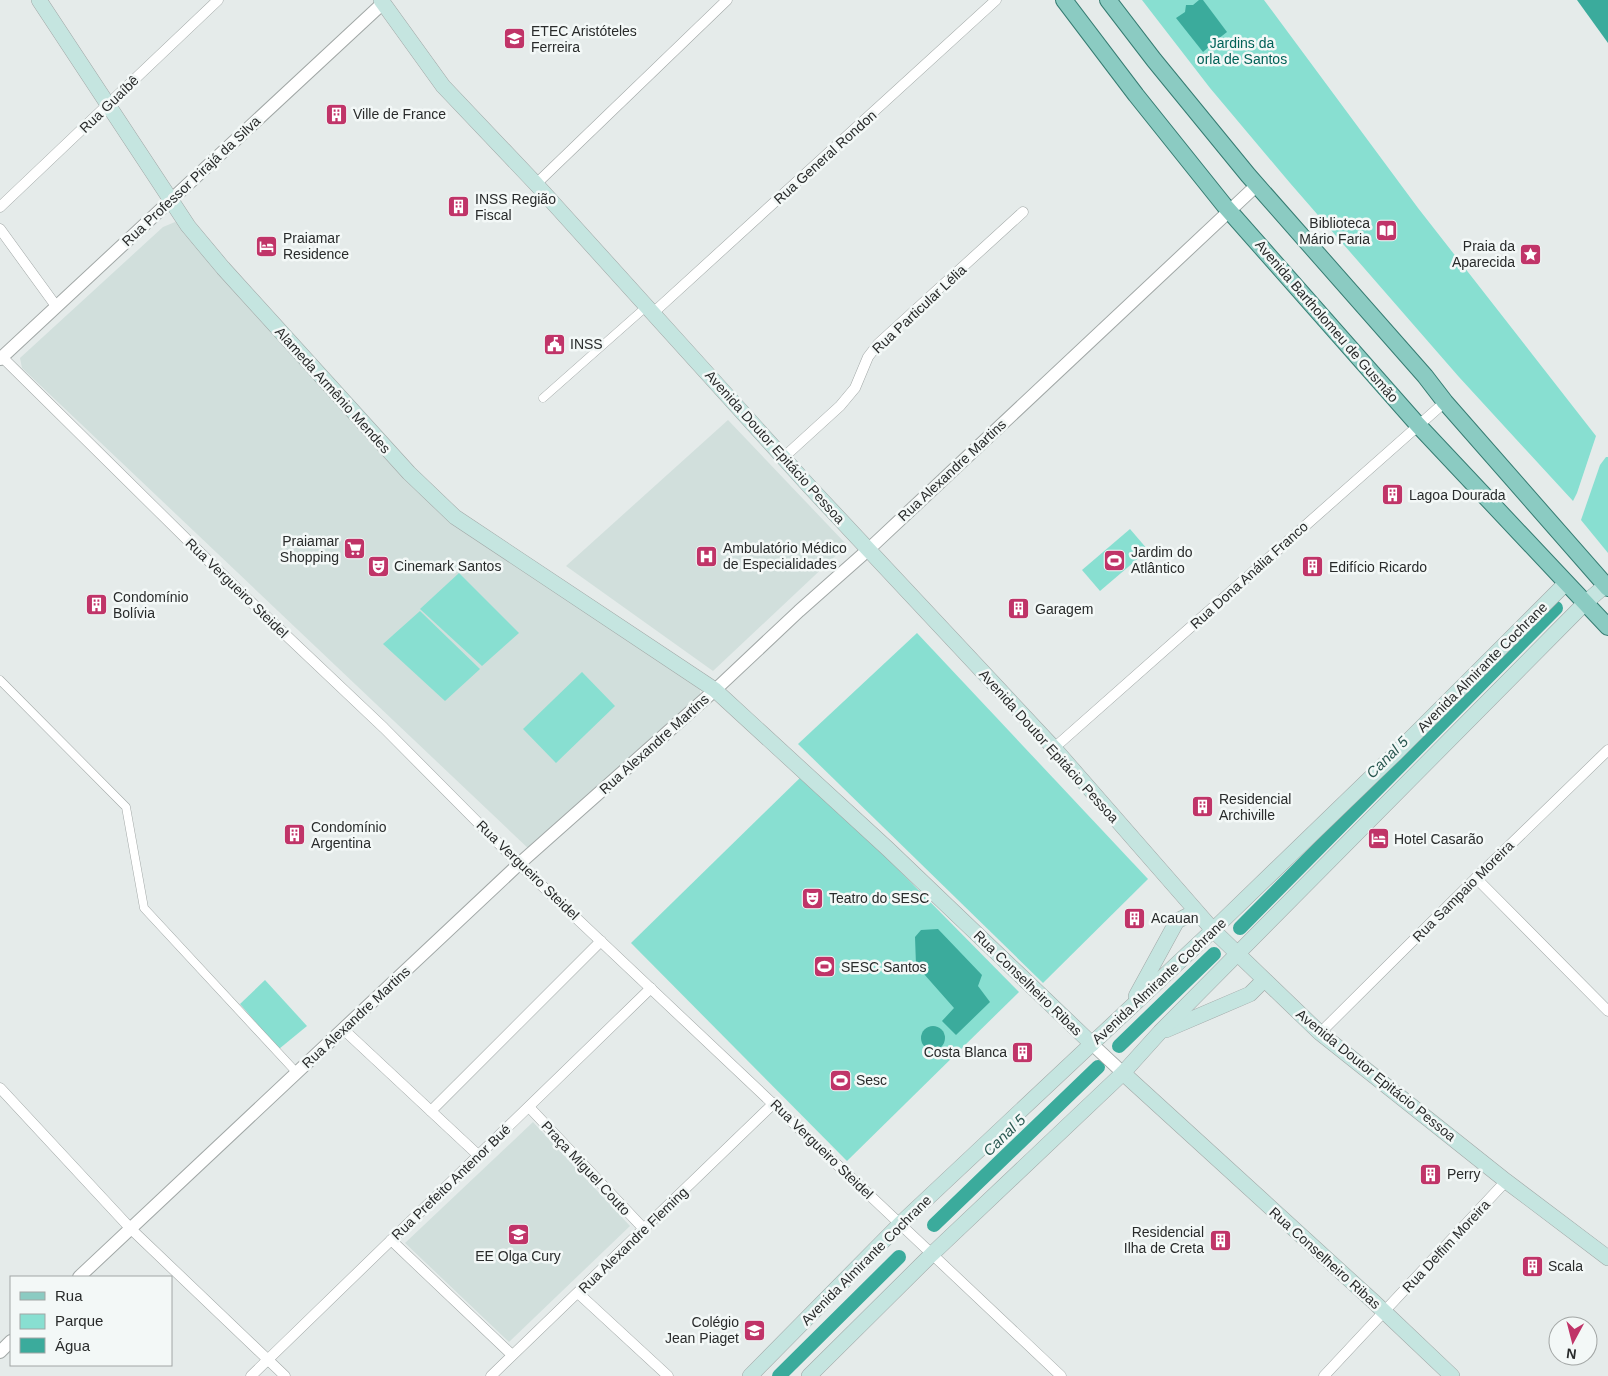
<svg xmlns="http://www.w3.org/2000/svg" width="1608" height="1376" font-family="Arial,sans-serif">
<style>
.built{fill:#d1dfdc}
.green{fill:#88dfd1}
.water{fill:#3bab9c}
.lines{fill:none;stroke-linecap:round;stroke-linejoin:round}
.canal{stroke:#3bab9c;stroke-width:14}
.pedestrian-casing{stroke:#a1a7a6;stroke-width:9}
.minor-casing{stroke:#a1a7a6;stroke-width:11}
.tertiary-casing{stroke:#a1a7a6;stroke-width:14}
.secondary-casing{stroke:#a1a7a6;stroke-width:16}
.primary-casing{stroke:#367c72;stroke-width:18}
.pedestrian{stroke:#fff;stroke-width:8}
.minor{stroke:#fff;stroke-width:10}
.tertiary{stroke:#fff;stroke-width:12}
.secondary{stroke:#c5e5e0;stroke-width:15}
.primary{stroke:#8bcbc2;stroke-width:16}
.labels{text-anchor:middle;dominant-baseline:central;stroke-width:5;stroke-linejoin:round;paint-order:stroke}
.poi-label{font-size:14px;fill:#292b2b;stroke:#f3f8f7;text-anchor:start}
.park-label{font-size:14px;fill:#026258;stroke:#f3f8f7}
.street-label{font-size:14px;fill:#292b2b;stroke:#f3f8f7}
.water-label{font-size:15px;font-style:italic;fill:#295750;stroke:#f3f8f7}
</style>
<rect width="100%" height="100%" fill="#e5ebea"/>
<!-- built -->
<g class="built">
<path d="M 175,222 L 178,224 L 279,341 L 361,430 L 457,526 L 470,536 L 700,688 L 700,694 L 696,701 L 531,851 L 22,368 L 20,358 L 163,227 Z"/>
<path d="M 728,420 L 847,545 L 713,671 L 566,566 Z"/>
<path d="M 533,1122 L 630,1226 L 509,1342 L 405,1243 Z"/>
</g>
<!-- green -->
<g class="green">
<path d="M 1142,0 L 1264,0 L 1418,208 L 1596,436 L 1577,493 L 1573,501 L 1459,377 L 1290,183 L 1210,88 Z"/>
<path d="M 1606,457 L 1608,457 L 1608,553 L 1581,520 L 1600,465 Z"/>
<path d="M 1130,529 L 1148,550 L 1100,591 L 1082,570 Z"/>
<path d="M 459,573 L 519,633 L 482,666 L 420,609 Z"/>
<path d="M 420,611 L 480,669 L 445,701 L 383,644 Z"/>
<path d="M 917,633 L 1148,879 L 1043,983 L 798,744 Z"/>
<path d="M 582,672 L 615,706 L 556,763 L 523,729 Z"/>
<path d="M 804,774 L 1019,992 L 847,1161 L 631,943 Z"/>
<path d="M 265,980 L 307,1026 L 279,1049 L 240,1004 Z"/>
</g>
<!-- water -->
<g class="water">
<path d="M 1199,0 L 1203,0 L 1227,32 L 1218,39 L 1218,44 L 1210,46 L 1203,52 L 1176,18 L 1185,12 L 1186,5 L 1193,5 Z"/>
<path d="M 1577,0 L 1608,0 L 1608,43 Z"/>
<path d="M 938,929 L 982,975 L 978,986 L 990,1002 L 956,1035 L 942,1021 L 954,1008 L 916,965 L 915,937 L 921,930 Z"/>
<circle cx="933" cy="1038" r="12"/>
</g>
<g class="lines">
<!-- canal -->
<g class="canal">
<path d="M 1240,928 L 1556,608"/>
<path d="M 1119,1046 L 1214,954"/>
<path d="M 934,1225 L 1098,1067"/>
<path d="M 779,1376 L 899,1257"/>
</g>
<defs>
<g id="pedestrian">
<path d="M 543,398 L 647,306"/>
<path d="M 0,680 L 126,807 L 144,908 L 297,1073"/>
</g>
<g id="minor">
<path d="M 536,184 L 727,0"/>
<path d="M 0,207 L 218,0"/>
<path d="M 0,229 L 56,306"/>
<path d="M 653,313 L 996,0"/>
<path d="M 2,357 L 233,585 L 384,728 L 519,864 L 1061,1376"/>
<path d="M 784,457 L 840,406 L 855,388 L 868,357 L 878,344 L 1023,212"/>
<path d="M 1054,748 L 1445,402"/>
<path d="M 1476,878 L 1608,1011"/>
<path d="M 343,1029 L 478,1155"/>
<path d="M 1320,1033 L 1476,878 L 1608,750"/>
<path d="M 0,1088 L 131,1229 L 285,1376"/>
<path d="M 529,1107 L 644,1229"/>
<path d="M 431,1111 L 601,941"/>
<path d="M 391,1240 L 512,1355"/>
<path d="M 578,1293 L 668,1376"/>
<path d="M 251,1376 L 651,988"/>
<path d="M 491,1376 L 774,1103"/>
<path d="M 1324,1376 L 1506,1181"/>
</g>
<g id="tertiary">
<path d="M 0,359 L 383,3"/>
<path d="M 1092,1044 L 1123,1073"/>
<path d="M 79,1277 L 519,864 L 715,690 L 799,611 L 869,549 L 1257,185"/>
<path d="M 0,1352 L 11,1341"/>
</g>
<g id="secondary">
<path d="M 39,0 L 188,226 L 223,268 L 409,473 L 455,517 L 715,690 L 888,849 L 1092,1044"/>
<path d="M 381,0 L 443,86 L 536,184 L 808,485 L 1054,748 L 1213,930 L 1320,1033 L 1506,1181 L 1608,1258"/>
<path d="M 1136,996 L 1177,921 L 1195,912"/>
<path d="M 1166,1030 L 1250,994 L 1264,980"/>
<path d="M 1123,1073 L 1374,1302 L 1452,1376"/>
<path d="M 750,1376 L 900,1224 L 1213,930 L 1396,753 L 1566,583"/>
<path d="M 809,1376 L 932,1254 L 1123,1073 L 1160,1032 L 1585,603 L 1606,585"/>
</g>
<g id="primary">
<path d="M 1064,0 L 1136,95 L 1224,205 L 1418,425 L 1608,627"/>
<path d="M 1108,0 L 1154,60 L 1248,175 L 1425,376 L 1445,402 L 1608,588"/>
</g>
</defs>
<!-- pedestrian casing -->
<use href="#pedestrian" class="pedestrian-casing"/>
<!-- minor casing -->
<use href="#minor" class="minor-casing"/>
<!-- tertiary casing -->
<use href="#tertiary" class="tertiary-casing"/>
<!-- secondary casing -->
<use href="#secondary" class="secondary-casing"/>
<!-- primary casing -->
<use href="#primary" class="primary-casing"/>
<!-- pedestrian -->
<use href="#pedestrian" class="pedestrian"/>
<!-- minor -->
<use href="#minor" class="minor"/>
<!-- tertiary -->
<use href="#tertiary" class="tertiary"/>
<!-- secondary -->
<use href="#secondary" class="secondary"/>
<!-- primary -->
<use href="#primary" class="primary"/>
</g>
<!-- icons -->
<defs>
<symbol id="university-square" viewBox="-11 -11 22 22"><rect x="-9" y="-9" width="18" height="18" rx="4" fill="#c03468" stroke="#f3f8f7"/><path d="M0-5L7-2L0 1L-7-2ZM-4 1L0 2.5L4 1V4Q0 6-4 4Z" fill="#fff"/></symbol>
<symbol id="building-square" viewBox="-11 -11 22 22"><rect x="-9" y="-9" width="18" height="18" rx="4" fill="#c03468" stroke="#f3f8f7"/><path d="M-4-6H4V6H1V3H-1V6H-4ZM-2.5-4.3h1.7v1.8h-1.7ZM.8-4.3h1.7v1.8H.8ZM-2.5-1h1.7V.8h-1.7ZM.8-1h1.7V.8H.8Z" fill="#fff"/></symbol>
<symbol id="library-square" viewBox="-11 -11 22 22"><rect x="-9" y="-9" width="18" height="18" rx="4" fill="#c03468" stroke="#f3f8f7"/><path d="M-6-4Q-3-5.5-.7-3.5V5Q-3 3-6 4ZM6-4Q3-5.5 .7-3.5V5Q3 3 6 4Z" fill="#fff"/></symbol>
<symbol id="hotel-square" viewBox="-11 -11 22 22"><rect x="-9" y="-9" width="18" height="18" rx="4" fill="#c03468" stroke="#f3f8f7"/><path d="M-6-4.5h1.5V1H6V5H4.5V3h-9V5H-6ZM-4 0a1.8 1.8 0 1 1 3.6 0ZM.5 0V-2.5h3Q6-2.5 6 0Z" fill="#fff"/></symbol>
<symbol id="sight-square" viewBox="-11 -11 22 22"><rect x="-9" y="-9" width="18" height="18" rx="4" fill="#c03468" stroke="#f3f8f7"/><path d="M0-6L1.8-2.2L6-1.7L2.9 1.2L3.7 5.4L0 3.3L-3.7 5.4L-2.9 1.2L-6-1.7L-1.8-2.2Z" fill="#fff"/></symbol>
<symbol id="civic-square" viewBox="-11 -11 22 22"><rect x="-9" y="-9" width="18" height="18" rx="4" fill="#c03468" stroke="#f3f8f7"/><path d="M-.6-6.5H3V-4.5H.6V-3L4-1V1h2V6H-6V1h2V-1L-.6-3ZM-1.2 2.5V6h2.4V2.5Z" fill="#fff"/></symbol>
<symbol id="supermarket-square" viewBox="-11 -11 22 22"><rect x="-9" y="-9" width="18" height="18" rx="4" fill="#c03468" stroke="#f3f8f7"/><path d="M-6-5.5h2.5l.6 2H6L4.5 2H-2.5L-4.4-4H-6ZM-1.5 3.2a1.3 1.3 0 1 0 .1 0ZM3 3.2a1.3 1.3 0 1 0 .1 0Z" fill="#fff"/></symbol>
<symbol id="hospital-square" viewBox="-11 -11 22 22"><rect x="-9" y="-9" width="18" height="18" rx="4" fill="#c03468" stroke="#f3f8f7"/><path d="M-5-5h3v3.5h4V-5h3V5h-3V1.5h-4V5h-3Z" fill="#fff"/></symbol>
<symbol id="stadium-square" viewBox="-11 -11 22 22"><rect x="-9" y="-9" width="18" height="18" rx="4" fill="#c03468" stroke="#f3f8f7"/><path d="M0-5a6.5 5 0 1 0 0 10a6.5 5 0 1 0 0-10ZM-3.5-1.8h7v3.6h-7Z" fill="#fff"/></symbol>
<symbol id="theatre-square" viewBox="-11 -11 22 22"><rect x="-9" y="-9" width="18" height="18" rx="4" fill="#c03468" stroke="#f3f8f7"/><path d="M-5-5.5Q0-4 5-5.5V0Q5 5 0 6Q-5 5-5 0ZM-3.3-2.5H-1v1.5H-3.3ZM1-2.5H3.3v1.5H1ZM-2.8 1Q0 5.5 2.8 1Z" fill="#fff"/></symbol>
<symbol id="school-square" viewBox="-11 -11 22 22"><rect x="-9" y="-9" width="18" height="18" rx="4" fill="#c03468" stroke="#f3f8f7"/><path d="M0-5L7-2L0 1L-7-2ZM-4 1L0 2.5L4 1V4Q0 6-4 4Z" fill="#fff"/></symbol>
</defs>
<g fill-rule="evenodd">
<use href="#university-square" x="502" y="26" width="25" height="25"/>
<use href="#building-square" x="324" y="102" width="25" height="25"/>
<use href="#building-square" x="446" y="194" width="25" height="25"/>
<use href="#library-square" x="1374" y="218" width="25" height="25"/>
<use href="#hotel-square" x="254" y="234" width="25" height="25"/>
<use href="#sight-square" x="1518" y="242" width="25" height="25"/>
<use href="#civic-square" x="542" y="332" width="25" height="25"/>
<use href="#building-square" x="1380" y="482" width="25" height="25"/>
<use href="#supermarket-square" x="342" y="536" width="25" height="25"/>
<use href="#hospital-square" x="694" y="544" width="25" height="25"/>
<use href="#stadium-square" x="1102" y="548" width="25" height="25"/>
<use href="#theatre-square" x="366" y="554" width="25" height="25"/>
<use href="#building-square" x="1300" y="554" width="25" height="25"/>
<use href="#building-square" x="84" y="592" width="25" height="25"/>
<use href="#building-square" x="1006" y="596" width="25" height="25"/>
<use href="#building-square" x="1190" y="794" width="25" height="25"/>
<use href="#building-square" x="282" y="822" width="25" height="25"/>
<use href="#hotel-square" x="1366" y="826" width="25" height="25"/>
<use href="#theatre-square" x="800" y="886" width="25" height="25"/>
<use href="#building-square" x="1122" y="906" width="25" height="25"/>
<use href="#stadium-square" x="812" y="954" width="25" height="25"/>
<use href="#building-square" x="1010" y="1040" width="25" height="25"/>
<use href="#stadium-square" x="828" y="1068" width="25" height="25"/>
<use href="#building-square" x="1418" y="1162" width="25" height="25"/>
<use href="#school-square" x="506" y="1222" width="25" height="25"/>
<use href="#building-square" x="1208" y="1228" width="25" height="25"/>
<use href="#building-square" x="1520" y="1254" width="25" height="25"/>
<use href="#school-square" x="742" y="1318" width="25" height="25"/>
</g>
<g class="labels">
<!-- poi labels -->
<g class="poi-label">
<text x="531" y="31">ETEC Aristóteles<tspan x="531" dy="16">Ferreira</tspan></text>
<text x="353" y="114">Ville de France</text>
<text x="475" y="199">INSS Região<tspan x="475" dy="16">Fiscal</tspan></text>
<text x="1370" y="223" text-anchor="end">Biblioteca<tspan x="1370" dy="16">Mário Faria</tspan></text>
<text x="283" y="238">Praiamar<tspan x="283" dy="16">Residence</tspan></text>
<text x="1515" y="246" text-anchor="end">Praia da<tspan x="1515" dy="16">Aparecida</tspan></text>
<text x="570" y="344">INSS</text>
<text x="1409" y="495">Lagoa Dourada</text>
<text x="339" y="541" text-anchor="end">Praiamar<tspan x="339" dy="16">Shopping</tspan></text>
<text x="723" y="548">Ambulatório Médico<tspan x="723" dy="16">de Especialidades</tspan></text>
<text x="1131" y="552">Jardim do<tspan x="1131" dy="16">Atlântico</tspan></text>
<text x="394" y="566">Cinemark Santos</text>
<text x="1329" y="567">Edifício Ricardo</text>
<text x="113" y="597">Condomínio<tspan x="113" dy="16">Bolívia</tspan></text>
<text x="1035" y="609">Garagem</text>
<text x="1219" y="799">Residencial<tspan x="1219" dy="16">Archiville</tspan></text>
<text x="311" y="827">Condomínio<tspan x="311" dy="16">Argentina</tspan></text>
<text x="1394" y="839">Hotel Casarão</text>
<text x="829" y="898">Teatro do SESC</text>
<text x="1151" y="918">Acauan</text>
<text x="841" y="967">SESC Santos</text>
<text x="1007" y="1052" text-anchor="end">Costa Blanca</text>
<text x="856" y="1080">Sesc</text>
<text x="1447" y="1174">Perry</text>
<text x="1204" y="1232" text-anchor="end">Residencial<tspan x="1204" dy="16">Ilha de Creta</tspan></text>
<text x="518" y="1256" text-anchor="middle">EE Olga Cury</text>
<text x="1548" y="1266">Scala</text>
<text x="739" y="1322" text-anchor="end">Colégio<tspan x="739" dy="16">Jean Piaget</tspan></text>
</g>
<!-- park labels -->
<g class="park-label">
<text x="1242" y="43">Jardins da<tspan x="1242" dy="16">orla de Santos</tspan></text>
</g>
<!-- street labels -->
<g class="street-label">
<text transform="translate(109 104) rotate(-44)">Rua Guaíbê</text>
<text transform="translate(825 157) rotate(-42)">Rua General Rondon</text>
<text transform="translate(191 181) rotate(-43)">Rua Professor Pirajá da Silva</text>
<text transform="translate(919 309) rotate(-43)">Rua Particular Lélia</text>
<text transform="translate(1327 321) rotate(49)">Avenida Bartholomeu de Gusmão</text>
<text transform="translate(333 390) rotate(48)">Alameda Armênio Mendes</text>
<text transform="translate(775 447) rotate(48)">Avenida Doutor Epitácio Pessoa</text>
<text transform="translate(952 470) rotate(-43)">Rua Alexandre Martins</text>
<text transform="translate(1249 575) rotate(-42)">Rua Dona Anália Franco</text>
<text transform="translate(237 588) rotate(44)">Rua Vergueiro Steidel</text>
<text transform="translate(1482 667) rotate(-45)">Avenida Almirante Cochrane</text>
<text transform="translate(654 744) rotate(-42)">Rua Alexandre Martins</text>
<text transform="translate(1049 746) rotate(48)">Avenida Doutor Epitácio Pessoa</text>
<text transform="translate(528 870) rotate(44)">Rua Vergueiro Steidel</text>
<text transform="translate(1463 891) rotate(-45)">Rua Sampaio Moreira</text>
<text transform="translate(1159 981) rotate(-43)">Avenida Almirante Cochrane</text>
<text transform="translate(1028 983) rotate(44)">Rua Conselheiro Ribas</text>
<text transform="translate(356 1017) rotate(-43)">Rua Alexandre Martins</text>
<text transform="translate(1376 1075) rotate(39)">Avenida Doutor Epitácio Pessoa</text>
<text transform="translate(822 1149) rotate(44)">Rua Vergueiro Steidel</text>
<text transform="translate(586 1168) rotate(47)">Praça Miguel Couto</text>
<text transform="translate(451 1182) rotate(-44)">Rua Prefeito Antenor Bué</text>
<text transform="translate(633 1240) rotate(-44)">Rua Alexandre Fleming</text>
<text transform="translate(1446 1246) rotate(-47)">Rua Delfim Moreira</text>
<text transform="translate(1325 1258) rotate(42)">Rua Conselheiro Ribas</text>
<text transform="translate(866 1260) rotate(-45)">Avenida Almirante Cochrane</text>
</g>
<!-- water labels -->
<g class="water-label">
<text transform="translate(1387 757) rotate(-45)">Canal 5</text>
<text transform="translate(1004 1135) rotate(-44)">Canal 5</text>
</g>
</g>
<!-- legend -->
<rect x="10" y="1276" width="162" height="90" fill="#f3f8f7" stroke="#a2a6a5"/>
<rect x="20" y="1292" width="25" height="8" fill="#8bcbc2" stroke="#a2a6a5"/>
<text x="55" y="1301" font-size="15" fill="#292b2b">Rua</text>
<rect x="20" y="1314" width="25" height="15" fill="#88dfd1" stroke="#a2a6a5"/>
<text x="55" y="1326" font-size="15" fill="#292b2b">Parque</text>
<rect x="20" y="1338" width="25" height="15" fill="#3bab9c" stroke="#a2a6a5"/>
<text x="55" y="1351" font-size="15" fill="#292b2b">Água</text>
<!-- north arrow -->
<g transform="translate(1573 1341) rotate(187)"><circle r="24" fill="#f3f8f7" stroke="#a2a6a5"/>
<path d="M0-4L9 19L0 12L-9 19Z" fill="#c03468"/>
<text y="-8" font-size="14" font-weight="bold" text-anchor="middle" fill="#292b2b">N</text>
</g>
</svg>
